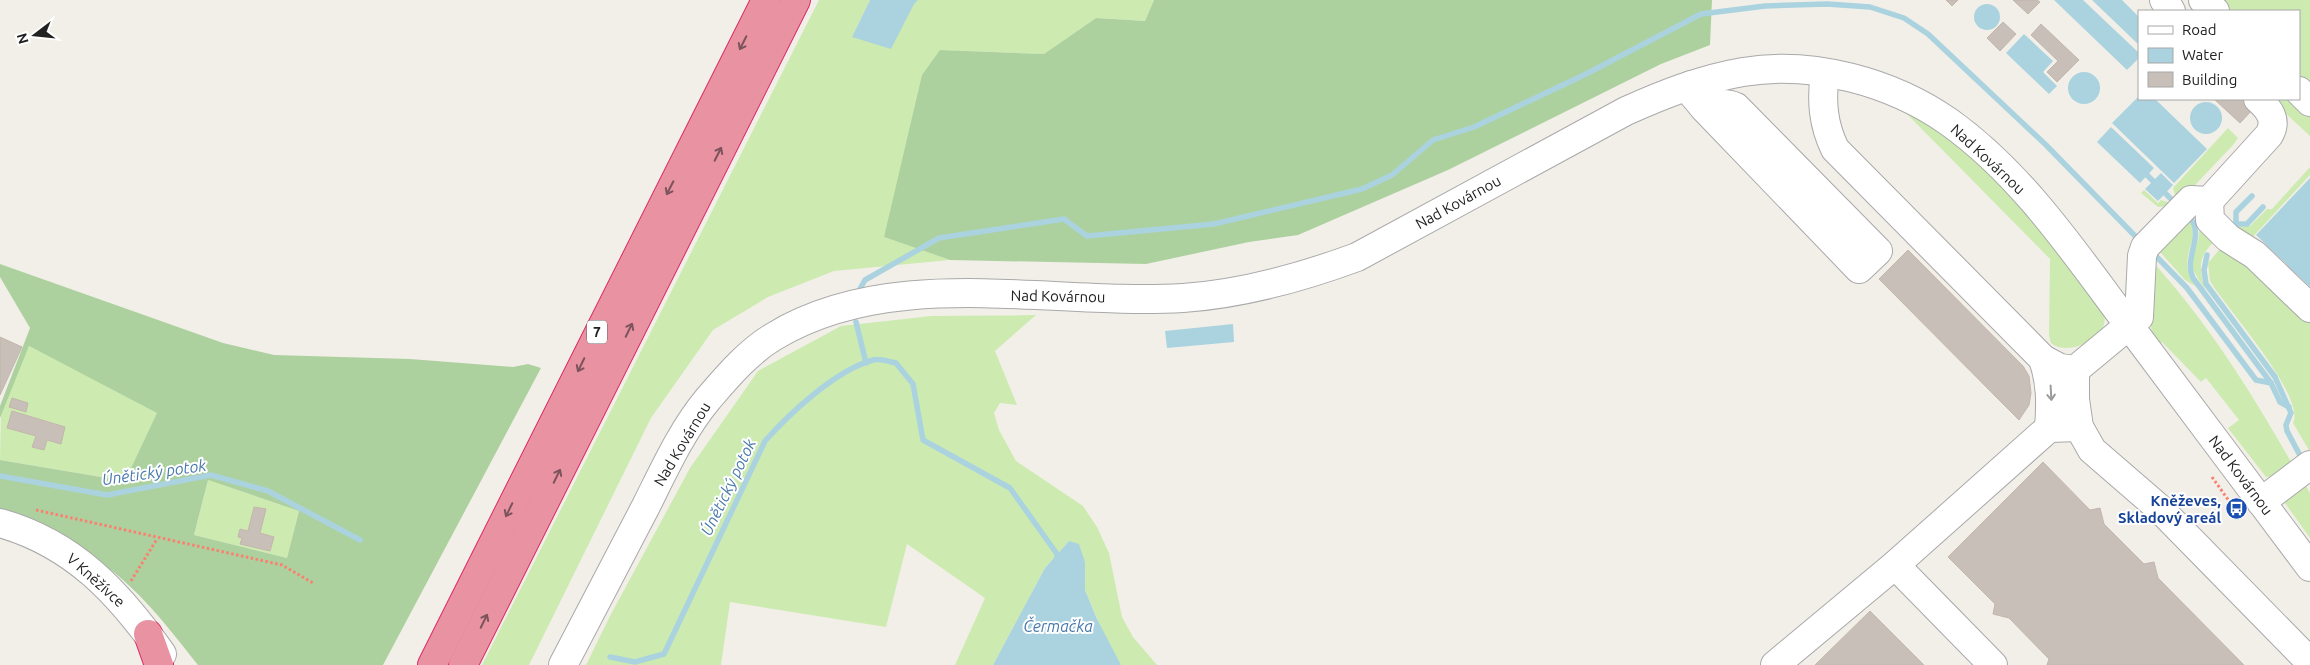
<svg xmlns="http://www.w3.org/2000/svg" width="2310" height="665" font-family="Ubuntu,sans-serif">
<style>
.grass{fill:#cdebb0}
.forest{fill:#add19e;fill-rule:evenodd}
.water{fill:#aad3df}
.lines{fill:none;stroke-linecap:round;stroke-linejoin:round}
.stream{stroke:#aad3df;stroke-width:5.5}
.building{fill:#c7bfb8;stroke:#c4b6ab}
.minor-casing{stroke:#a9a9a9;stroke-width:30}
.highway-casing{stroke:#dc2a67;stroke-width:30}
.path{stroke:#fa8072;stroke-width:3;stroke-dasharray:2.5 2.5;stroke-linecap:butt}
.minor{stroke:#fff;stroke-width:28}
.highway{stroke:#e892a2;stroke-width:28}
.oneway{stroke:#7b545c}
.oneway2{stroke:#9c9c9c}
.labels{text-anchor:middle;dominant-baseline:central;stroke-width:4;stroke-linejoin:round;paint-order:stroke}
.shield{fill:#fff;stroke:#646464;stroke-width:1}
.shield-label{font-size:14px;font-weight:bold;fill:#222}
.street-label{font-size:15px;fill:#222;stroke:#fff}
.transit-label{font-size:15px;font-weight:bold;fill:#164399;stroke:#fff;text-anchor:end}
.water-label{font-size:16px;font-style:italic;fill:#4a7aab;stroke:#fff}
</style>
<rect width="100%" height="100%" fill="#f2efe9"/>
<!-- grass -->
<g class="grass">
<path d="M 819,0 L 870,0 L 852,37 L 918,0 L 1154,0 L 1145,21 L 1096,18 L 1044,54 L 940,50 L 884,237 L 950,260 L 834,271 L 768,297 L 713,330 L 651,418 L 529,665 L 482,665 Z"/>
<path d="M 2211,0 L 2310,0 L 2310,95 L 2299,85 L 2299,11 L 2222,11 Z"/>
<path d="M 2265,99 L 2291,99 L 2310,116 L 2310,136 L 2282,110 Z"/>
<path d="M 1906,113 C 1992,153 2047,239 2103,312 C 2114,337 2067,358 2051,343 L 2049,336 L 2050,259 Z"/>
<path d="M 2228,128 L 2238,138 L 2233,145 L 2179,202 L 2170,206 L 2158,207 L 2141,193 L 2144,190 L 2158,203 L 2161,200 L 2172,203 L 2176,198 L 2173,188 Z"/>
<path d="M 2310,167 L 2310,175 L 2251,239 L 2233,233 L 2238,227 L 2250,226 L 2267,209 L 2272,209 Z"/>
<path d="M 2192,214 L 2188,218 C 2204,240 2174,256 2195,286 L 2185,280 L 2161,253 L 2158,253 L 2192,214 L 2219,237 C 2198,256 2198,264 2205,290 L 2192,268 C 2192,248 2208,231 2192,214 Z"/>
<path d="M 2225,243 L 2310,316 L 2310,452 L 2293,423 C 2306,396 2226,308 2210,281 L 2208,263 Z"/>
<path d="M 2152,261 C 2209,324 2254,396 2295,469 L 2278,476 L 2266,477 L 2228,428 L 2239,420 L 2206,378 L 2201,382 L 2162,342 L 2157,345 C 2144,318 2150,290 2152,261 Z"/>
<path d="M 1036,315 L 995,351 L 1017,405 L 1000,403 L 994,413 L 999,430 L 1016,461 L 1083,506 L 1097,527 L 1109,553 L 1122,617 L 1133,637 L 1157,665 L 1121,665 L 1107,642 L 1085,590 L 1085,562 L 1069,541 L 1045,568 L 993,665 L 955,665 L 985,598 L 907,544 L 886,627 L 730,602 L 721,665 L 586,665 L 610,616 L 690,468 L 758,371 L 841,326 L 931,316 Z"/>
<path d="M 29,346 L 158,413 L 125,481 L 0,460 L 1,411 Z"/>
<path d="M 2301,477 L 2310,493 L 2310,538 L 2285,503 L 2289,493 Z"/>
<path d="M 208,480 L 299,511 L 287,558 L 194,535 Z"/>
</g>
<!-- forest -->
<g class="forest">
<path d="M 1154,0 L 1712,0 L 1710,45 L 1661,64 L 1448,170 L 1298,235 L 1249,242 L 1146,264 L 950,260 L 884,237 L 922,75 L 940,50 L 1044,54 L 1096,18 L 1145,21 Z"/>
<path d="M 0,264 L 223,343 L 274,355 L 410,359 L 513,367 L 528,364 L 541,368 L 383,665 L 198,665 C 164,622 130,577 81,550 C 56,536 27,526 0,514 L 0,460 L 125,481 L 157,413 L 29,346 L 0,418 L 0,406 L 30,328 L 0,277 ZM 208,480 L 299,511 L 287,558 L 194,535 Z"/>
</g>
<!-- water -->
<g class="water">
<path d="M 870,0 L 918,0 L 914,4 L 891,49 L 852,37 Z"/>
<path d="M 2054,0 L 2083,0 L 2139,53 L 2139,58 L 2127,70 Z"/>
<path d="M 2092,0 L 2122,0 L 2139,17 L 2139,45 Z"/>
<circle cx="1987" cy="17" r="13"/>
<path d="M 2024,34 L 2053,61 L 2043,72 L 2057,86 L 2049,94 L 2006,53 Z"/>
<circle cx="2084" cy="88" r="16"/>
<path d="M 2139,96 L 2139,99 L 2155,99 L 2207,149 L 2174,183 L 2112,123 Z"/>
<circle cx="2206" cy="118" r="16"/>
<path d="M 2111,127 L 2154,168 L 2140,183 L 2097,142 Z"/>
<path d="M 2161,173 L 2173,185 L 2158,201 L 2145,189 Z"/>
<path d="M 2310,178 L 2310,287 L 2256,235 Z"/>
<path d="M 1233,324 L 1234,342 L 1167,348 L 1165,331 Z"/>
<path d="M 1069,541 L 1079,544 L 1085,562 L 1085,590 L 1097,619 L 1121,665 L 993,665 L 1045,568 Z"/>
</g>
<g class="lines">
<!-- stream -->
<g class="stream">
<path d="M 2147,175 L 2173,201"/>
<path d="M 2189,216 C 2206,235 2183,257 2193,278 L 2271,383 L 2280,402 L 2289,407"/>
<path d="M 2236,224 L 2247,224 L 2263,207"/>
<path d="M 2231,230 L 2236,224 L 2236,212 L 2252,196"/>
<path d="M 2155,255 L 2187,288 L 2256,380 L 2271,383"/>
<path d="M 2207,255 L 2204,270 L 2206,284 L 2275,377 L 2291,413 L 2286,425 L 2287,431 L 2303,461"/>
<path d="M 857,294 L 865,280 L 939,238 L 1064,219 L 1087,236 L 1214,224 L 1362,189 L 1392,175 L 1433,140 L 1474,127 L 1586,74 L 1701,14 L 1765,6 L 1827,4 L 1870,7 L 1904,18 L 1928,34 L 2046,145 L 2138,239"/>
<path d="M 856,322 L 866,363"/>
<path d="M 0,476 L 107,495 L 211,475 L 268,491 L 360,540"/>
<path d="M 610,657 L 635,662 L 664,654 L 765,441 C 790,413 836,370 873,360 C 880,358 890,362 896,363 L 913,384 L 923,440 L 1010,488 L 1057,554 L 1057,560"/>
</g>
</g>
<!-- building -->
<g class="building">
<path d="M 1946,0 L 1958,0 L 1952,6 Z"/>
<path d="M 2013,0 L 2037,0 L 2040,2 L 2028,14 Z"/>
<path d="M 2003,22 L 2016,34 L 2000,51 L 1987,38 Z"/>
<path d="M 2041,24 L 2079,60 L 2057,82 L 2047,72 L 2058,61 L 2031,35 Z"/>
<path d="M 2214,99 L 2244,99 L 2254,108 L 2240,123 Z"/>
<path d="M 1908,250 L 2023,366 L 2029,376 L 2031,393 L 2029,405 L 2019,420 L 1879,279 Z"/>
<path d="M 0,337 L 22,347 L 0,395 Z"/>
<path d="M 12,398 L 28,403 L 26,412 L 9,407 Z"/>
<path d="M 12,411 L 65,427 L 61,444 L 47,440 L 44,450 L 32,447 L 36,436 L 7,428 Z"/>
<path d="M 2043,462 L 2090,510 L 2100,508 L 2104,524 L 2144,564 L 2154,562 L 2158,578 L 2244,665 L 2047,665 L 2049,659 L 2009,618 L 1993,614 L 1995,604 L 1948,557 Z"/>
<path d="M 254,507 L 266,509 L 260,533 L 274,537 L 270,551 L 240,544 L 242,538 L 238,537 L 240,529 L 248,531 Z"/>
<path d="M 1870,611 L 1924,665 L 1815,665 Z"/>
</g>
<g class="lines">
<defs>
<g id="minor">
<path d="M 2164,0 L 2171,11"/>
<path d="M 2203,0 L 2215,11"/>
<path d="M 1825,73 C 1821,101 1823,124 1835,149 L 2043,359 L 2060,368 L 2075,370 L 2139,317 L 2142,256 L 2145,247 L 2191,200 L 2209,201 L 2269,135 C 2278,120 2269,109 2258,99"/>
<path d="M 1691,85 L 1694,96 L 1704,108 L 1859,269 L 1878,251 L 1736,107 C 1725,102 1715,104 1704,108"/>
<path d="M 2299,91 L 2310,102"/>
<path d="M 2209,201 L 2210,220 L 2228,238 L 2255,255 L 2310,308"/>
<path d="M 2043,359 C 2051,383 2051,403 2049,428"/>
<path d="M 2075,370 L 2075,399 L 2079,427 L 2092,450 L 2158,507 L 2310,662"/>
<path d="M 2261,502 L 2310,465"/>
<path d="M 0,523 C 74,544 119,593 162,654"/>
<path d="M 1895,565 L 1993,665"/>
<path d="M 563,665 C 591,612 618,559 646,506 C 664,470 682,430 708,399 C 727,377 748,352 773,337 C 892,264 1051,306 1183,298 C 1243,294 1300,278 1357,257 L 1626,111 C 1664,94 1702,79 1743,72 C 1812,60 1892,82 1949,122 C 2022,174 2075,253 2128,324 C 2189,405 2249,486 2310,567"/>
<path d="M 1775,665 L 1895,565 L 2049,428 L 2079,427"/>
</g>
<g id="highway">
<path d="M 148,634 L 159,665"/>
<path d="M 432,665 L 766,0"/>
<path d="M 463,665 L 796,0"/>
</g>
</defs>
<!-- minor casing -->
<use href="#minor" class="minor-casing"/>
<!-- highway casing -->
<use href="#highway" class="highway-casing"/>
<!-- path -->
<g class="path">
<path d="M 2212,477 L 2239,515"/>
<path d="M 36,510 L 282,565 L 313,583"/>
<path d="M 131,581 L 157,539"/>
</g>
<!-- minor -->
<use href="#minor" class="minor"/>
<!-- highway -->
<use href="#highway" class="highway"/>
</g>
<!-- one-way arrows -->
<defs><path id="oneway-shaft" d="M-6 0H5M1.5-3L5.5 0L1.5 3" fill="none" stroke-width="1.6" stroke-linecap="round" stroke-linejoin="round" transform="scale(1.25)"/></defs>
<g class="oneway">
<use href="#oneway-shaft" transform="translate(743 43) rotate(117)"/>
<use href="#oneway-shaft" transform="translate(718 154) rotate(-63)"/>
<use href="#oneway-shaft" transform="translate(670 188) rotate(117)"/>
<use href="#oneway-shaft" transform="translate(629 330) rotate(-64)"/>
<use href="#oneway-shaft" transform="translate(581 365) rotate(116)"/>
<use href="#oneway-shaft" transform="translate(557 476) rotate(-64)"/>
<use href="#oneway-shaft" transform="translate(509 510) rotate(116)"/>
<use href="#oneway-shaft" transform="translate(484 621) rotate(-64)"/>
</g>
<use class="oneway2" href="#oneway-shaft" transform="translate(2051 393) rotate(87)"/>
<!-- icons -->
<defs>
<symbol id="bus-disc" viewBox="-11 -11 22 22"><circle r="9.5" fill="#1a4fb4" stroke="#fff"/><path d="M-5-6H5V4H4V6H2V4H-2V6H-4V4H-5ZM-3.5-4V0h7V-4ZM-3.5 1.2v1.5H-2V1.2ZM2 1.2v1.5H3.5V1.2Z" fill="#fff"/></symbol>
</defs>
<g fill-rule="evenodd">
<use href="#bus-disc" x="2224" y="496" width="25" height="25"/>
</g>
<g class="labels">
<!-- shield labels -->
<rect class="shield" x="587" y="320.5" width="20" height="23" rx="4"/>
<g class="shield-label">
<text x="597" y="332">7</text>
</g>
<!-- street labels -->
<g class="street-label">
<text transform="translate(1988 159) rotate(43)">Nad Kovárnou</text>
<text transform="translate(1458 202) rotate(-29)">Nad Kovárnou</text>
<text transform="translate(1058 296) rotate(1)">Nad Kovárnou</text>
<text transform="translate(682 444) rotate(-59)">Nad Kovárnou</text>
<text transform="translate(2241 475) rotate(53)">Nad Kovárnou</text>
<text transform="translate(96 580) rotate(42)">V Kněžívce</text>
</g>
<!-- transit labels -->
<g class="transit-label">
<text x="2221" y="500">Kněževes,<tspan x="2221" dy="17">Skladový areál</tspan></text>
</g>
<!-- water labels -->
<g class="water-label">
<text transform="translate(154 472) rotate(-8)">Únětický potok</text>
<text transform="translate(728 487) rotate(-64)">Únětický potok</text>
<text x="1058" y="626">Čermačka</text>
</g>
</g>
<!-- legend -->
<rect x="2138" y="10" width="162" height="90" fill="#ffffff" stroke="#a7a7a7"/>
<rect x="2148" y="26" width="25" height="8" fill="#ffffff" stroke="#a7a7a7"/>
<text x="2182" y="35" font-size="15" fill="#222222">Road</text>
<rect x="2148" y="48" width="25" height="15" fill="#aad3df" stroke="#a7a7a7"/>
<text x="2182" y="60" font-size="15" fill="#222222">Water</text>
<rect x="2148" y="72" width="25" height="15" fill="#c7bfb8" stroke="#a7a7a7"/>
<text x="2182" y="85" font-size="15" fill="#222222">Building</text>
<!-- north arrow -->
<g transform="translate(35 35) rotate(254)" stroke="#ffffff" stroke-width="4" paint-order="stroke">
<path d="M0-4L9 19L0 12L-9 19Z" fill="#222222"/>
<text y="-8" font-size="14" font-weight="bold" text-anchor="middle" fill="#222222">N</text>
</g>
</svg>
